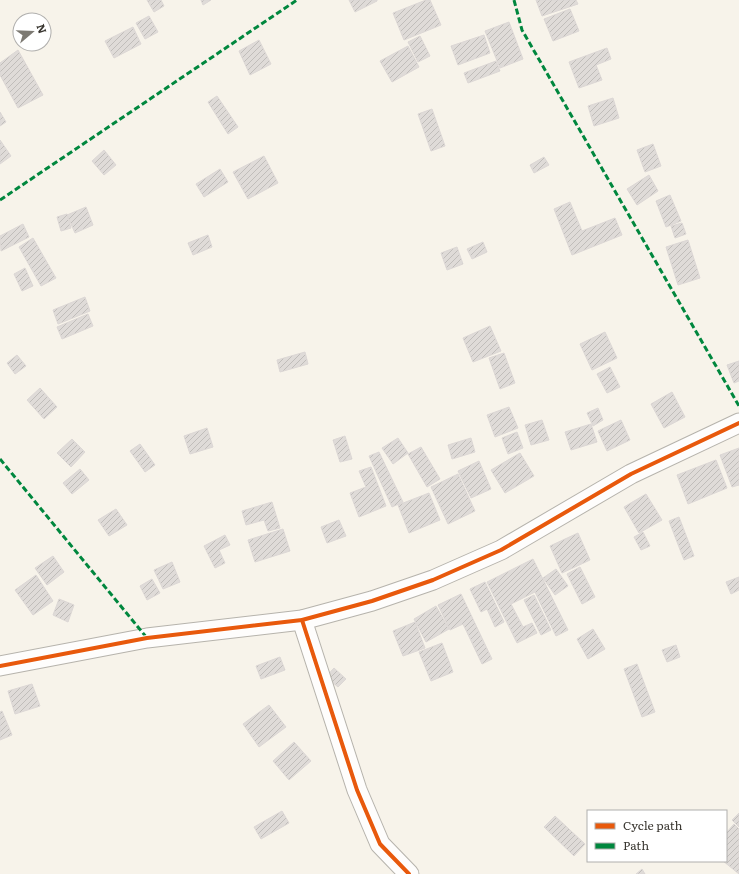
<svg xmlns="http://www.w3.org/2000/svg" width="739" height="874" font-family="Literata,serif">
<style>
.building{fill:url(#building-hatch);stroke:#dcd7d5}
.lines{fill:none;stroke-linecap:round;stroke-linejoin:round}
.minor-casing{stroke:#b6b3ac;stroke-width:21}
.minor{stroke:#fefdfc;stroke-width:19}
.quiet{stroke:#00873e;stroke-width:3;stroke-dasharray:6 3;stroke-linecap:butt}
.cycleway-casing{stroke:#fff;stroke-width:6}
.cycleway{stroke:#e8590c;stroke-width:4}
</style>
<defs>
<pattern id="building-hatch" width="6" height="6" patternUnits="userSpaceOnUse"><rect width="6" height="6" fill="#dfdbd8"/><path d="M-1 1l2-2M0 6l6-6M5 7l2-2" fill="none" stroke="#c0bdba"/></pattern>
</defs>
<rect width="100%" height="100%" fill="#f7f3ea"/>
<!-- building -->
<g class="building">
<path d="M 147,0 L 161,0 L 164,6 L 154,12 Z"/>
<path d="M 201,0 L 211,0 L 203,5 Z"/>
<path d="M 349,0 L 377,0 L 377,1 L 355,12 Z"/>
<path d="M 426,0 L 430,0 L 441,25 L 404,40 L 393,13 Z"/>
<path d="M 536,0 L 576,0 L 578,4 L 542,16 Z"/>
<path d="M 570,9 L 579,31 L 553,41 L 544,19 Z"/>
<path d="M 149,16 L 158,32 L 145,39 L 136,23 Z"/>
<path d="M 509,22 L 523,59 L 500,68 L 485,31 Z"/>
<path d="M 133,27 L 141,44 L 114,58 L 105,41 Z"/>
<path d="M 484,35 L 490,53 L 458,65 L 451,46 Z"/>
<path d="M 420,36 L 430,56 L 418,62 L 408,42 Z"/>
<path d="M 259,40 L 271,64 L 250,75 L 239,51 Z"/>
<path d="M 408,46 L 419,67 L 392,82 L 380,61 Z"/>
<path d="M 607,48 L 611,59 L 596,65 L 602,80 L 579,88 L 569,62 Z"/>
<path d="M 18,50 L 43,95 L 18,108 L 0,75 L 0,63 Z"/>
<path d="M 496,61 L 500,71 L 468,83 L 464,73 Z"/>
<path d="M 217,96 L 238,127 L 228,134 L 208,102 Z"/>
<path d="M 613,98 L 619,118 L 594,126 L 588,106 Z"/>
<path d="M 432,109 L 445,146 L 431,151 L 418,114 Z"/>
<path d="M 0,112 L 6,122 L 0,126 Z"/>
<path d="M 0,140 L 11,156 L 0,164 Z"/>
<path d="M 653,144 L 661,166 L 645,172 L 637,150 Z"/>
<path d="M 104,150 L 116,165 L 104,175 L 92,161 Z"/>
<path d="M 264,156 L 278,183 L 248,199 L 233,172 Z"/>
<path d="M 544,157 L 549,165 L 534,173 L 530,165 Z"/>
<path d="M 220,169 L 228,182 L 204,197 L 196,184 Z"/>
<path d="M 649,175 L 658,191 L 637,205 L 627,189 Z"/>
<path d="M 670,195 L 681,221 L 666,227 L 656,201 Z"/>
<path d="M 570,202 L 582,231 L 615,218 L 622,235 L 572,255 L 554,209 Z"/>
<path d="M 86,207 L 93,225 L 75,233 L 67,215 Z"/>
<path d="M 67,214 L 71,228 L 61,231 L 57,217 Z"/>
<path d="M 682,223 L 686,234 L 675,238 L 671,226 Z"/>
<path d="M 23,224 L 29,237 L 1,251 L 0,236 Z"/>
<path d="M 208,235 L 212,247 L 193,255 L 188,243 Z"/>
<path d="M 33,238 L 56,278 L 41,286 L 19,247 Z"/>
<path d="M 688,240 L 700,278 L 678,285 L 666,247 Z"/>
<path d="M 483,242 L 487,252 L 472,259 L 467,249 Z"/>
<path d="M 457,247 L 463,264 L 447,270 L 441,253 Z"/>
<path d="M 25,268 L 33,286 L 22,291 L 14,274 Z"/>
<path d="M 85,297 L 90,311 L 58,324 L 53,310 Z"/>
<path d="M 88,314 L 93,326 L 62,339 L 57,327 Z"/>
<path d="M 490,326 L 501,351 L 473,362 L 463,338 Z"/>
<path d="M 605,332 L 617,358 L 592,370 L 580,344 Z"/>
<path d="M 305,352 L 308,364 L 280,372 L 277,360 Z"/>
<path d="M 504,353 L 515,383 L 500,389 L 489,358 Z"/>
<path d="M 17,355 L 26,366 L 15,374 L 7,363 Z"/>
<path d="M 739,361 L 739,381 L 734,383 L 727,365 Z"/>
<path d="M 610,367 L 620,387 L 607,393 L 597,374 Z"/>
<path d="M 40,388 L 57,407 L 44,419 L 27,400 Z"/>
<path d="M 672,392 L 685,417 L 664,428 L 651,404 Z"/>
<path d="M 509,407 L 518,428 L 495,437 L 487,415 Z"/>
<path d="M 598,408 L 603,420 L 593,426 L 587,413 Z"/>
<path d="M 542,420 L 549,440 L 531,445 L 525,425 Z"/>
<path d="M 621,420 L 630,440 L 607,451 L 598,431 Z"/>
<path d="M 591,424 L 597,442 L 571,450 L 565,432 Z"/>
<path d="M 207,428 L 213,447 L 190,454 L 184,436 Z"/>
<path d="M 517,432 L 523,448 L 508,454 L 502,438 Z"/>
<path d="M 345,436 L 352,459 L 340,462 L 333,440 Z"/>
<path d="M 398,438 L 408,453 L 393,464 L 382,448 Z"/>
<path d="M 471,438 L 475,452 L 452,459 L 448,445 Z"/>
<path d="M 72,439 L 85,452 L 71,467 L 57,453 Z"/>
<path d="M 140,444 L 155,465 L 145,472 L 130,451 Z"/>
<path d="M 421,447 L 440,479 L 427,487 L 408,454 Z"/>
<path d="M 739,448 L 739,485 L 732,487 L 720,455 Z"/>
<path d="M 379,452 L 403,502 L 392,507 L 369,456 Z"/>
<path d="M 520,453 L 534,476 L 505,493 L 491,470 Z"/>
<path d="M 716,460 L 727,488 L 688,504 L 677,475 Z"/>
<path d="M 479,461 L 491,489 L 471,498 L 458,471 Z"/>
<path d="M 371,467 L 386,506 L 359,517 L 350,493 L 366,487 L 359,471 Z"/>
<path d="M 80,469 L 89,480 L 72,494 L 63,483 Z"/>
<path d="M 458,474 L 475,511 L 448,524 L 431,487 Z"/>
<path d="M 429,493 L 440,520 L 409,533 L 398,505 Z"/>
<path d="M 646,494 L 662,520 L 639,533 L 624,507 Z"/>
<path d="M 272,502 L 280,528 L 268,531 L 264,520 L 246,525 L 242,511 Z"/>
<path d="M 116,509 L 127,525 L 109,536 L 98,520 Z"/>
<path d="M 679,517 L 694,556 L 684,560 L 669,521 Z"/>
<path d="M 339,520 L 346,536 L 327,543 L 321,527 Z"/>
<path d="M 283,529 L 290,551 L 255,562 L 248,540 Z"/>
<path d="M 643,532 L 650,546 L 641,550 L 634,537 Z"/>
<path d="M 578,533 L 590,560 L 562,573 L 550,546 Z"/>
<path d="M 225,535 L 230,545 L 219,550 L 225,563 L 215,568 L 204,546 Z"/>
<path d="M 53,556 L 64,572 L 47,585 L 35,568 Z"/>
<path d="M 533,559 L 568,630 L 556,636 L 535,592 L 511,604 L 523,627 L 532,623 L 537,633 L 517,643 L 487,582 Z"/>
<path d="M 172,562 L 180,582 L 163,589 L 154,570 Z"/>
<path d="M 580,567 L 595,597 L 582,604 L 567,574 Z"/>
<path d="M 556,569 L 568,586 L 555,595 L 543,578 Z"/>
<path d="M 36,575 L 53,601 L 33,615 L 15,590 Z"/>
<path d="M 739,577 L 739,590 L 731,594 L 726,582 Z"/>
<path d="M 152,579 L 160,593 L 147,600 L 140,586 Z"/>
<path d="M 485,582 L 504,622 L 495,627 L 487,609 L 481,612 L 470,589 Z"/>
<path d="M 461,594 L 492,659 L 482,664 L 463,624 L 450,630 L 438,605 Z"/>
<path d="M 534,595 L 551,630 L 541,635 L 524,600 Z"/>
<path d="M 59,599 L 74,605 L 68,622 L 53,615 Z"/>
<path d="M 436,606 L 449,629 L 426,642 L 414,619 Z"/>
<path d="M 415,622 L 425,648 L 403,656 L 393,631 Z"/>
<path d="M 593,629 L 605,649 L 588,659 L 577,639 Z"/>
<path d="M 442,643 L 453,672 L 431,681 L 419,652 Z"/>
<path d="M 676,645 L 680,657 L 667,662 L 662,650 Z"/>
<path d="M 280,657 L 285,670 L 261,679 L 256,666 Z"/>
<path d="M 637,664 L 655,712 L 642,717 L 624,669 Z"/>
<path d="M 334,668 L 346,679 L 338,687 L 326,677 Z"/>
<path d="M 32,684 L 40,706 L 15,714 L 8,691 Z"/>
<path d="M 269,705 L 286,727 L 259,747 L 243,724 Z"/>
<path d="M 2,711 L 12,735 L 0,740 L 0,712 Z"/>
<path d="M 294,742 L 311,761 L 289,780 L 273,761 Z"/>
<path d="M 282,811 L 289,823 L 261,839 L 254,827 Z"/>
<path d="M 739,813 L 739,827 L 732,820 Z"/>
<path d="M 555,816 L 585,844 L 574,856 L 544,827 Z"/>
<path d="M 734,824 L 739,829 L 739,874 L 723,861 L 726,861 L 726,833 Z"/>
<path d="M 642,869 L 645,874 L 636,874 Z"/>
</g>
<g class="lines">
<defs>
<g id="minor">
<path d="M 302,620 L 357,790 L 380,844 L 409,874"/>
<path d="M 0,666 L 147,638 L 302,620 L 372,601 L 433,580 L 501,550 L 631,474 L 739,423"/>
</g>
</defs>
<!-- minor casing -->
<use href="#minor" class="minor-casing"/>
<!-- minor -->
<use href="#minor" class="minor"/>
<!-- quiet -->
<g class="quiet">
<path d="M 514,0 L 522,30 L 739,406"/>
<path d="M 0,200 L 297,0"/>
<path d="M 0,459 L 147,638"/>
</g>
<defs>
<g id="cycleway">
<path d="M 302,620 L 357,790 L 380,844 L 409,874"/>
<path d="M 0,666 L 147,638 L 302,620 L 372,601 L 433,580 L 501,550 L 631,474 L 739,423"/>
</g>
</defs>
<!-- cycleway casing -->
<use href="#cycleway" class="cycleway-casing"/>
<!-- cycleway -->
<use href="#cycleway" class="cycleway"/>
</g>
<!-- legend -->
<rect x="587" y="810" width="140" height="52" fill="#ffffff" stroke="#b0afad"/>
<rect x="595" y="823" width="20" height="6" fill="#e8590c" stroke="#b0afad"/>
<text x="623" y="830" font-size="12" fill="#3a3731">Cycle path</text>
<rect x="595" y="843" width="20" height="6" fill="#00873e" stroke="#b0afad"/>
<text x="623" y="850" font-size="12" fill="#3a3731">Path</text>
<!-- north arrow -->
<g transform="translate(32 32) rotate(71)"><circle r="19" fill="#ffffff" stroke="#b0afad"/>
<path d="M0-3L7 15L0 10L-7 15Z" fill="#7c7972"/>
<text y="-6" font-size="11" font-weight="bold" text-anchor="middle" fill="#3a3731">N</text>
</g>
</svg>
